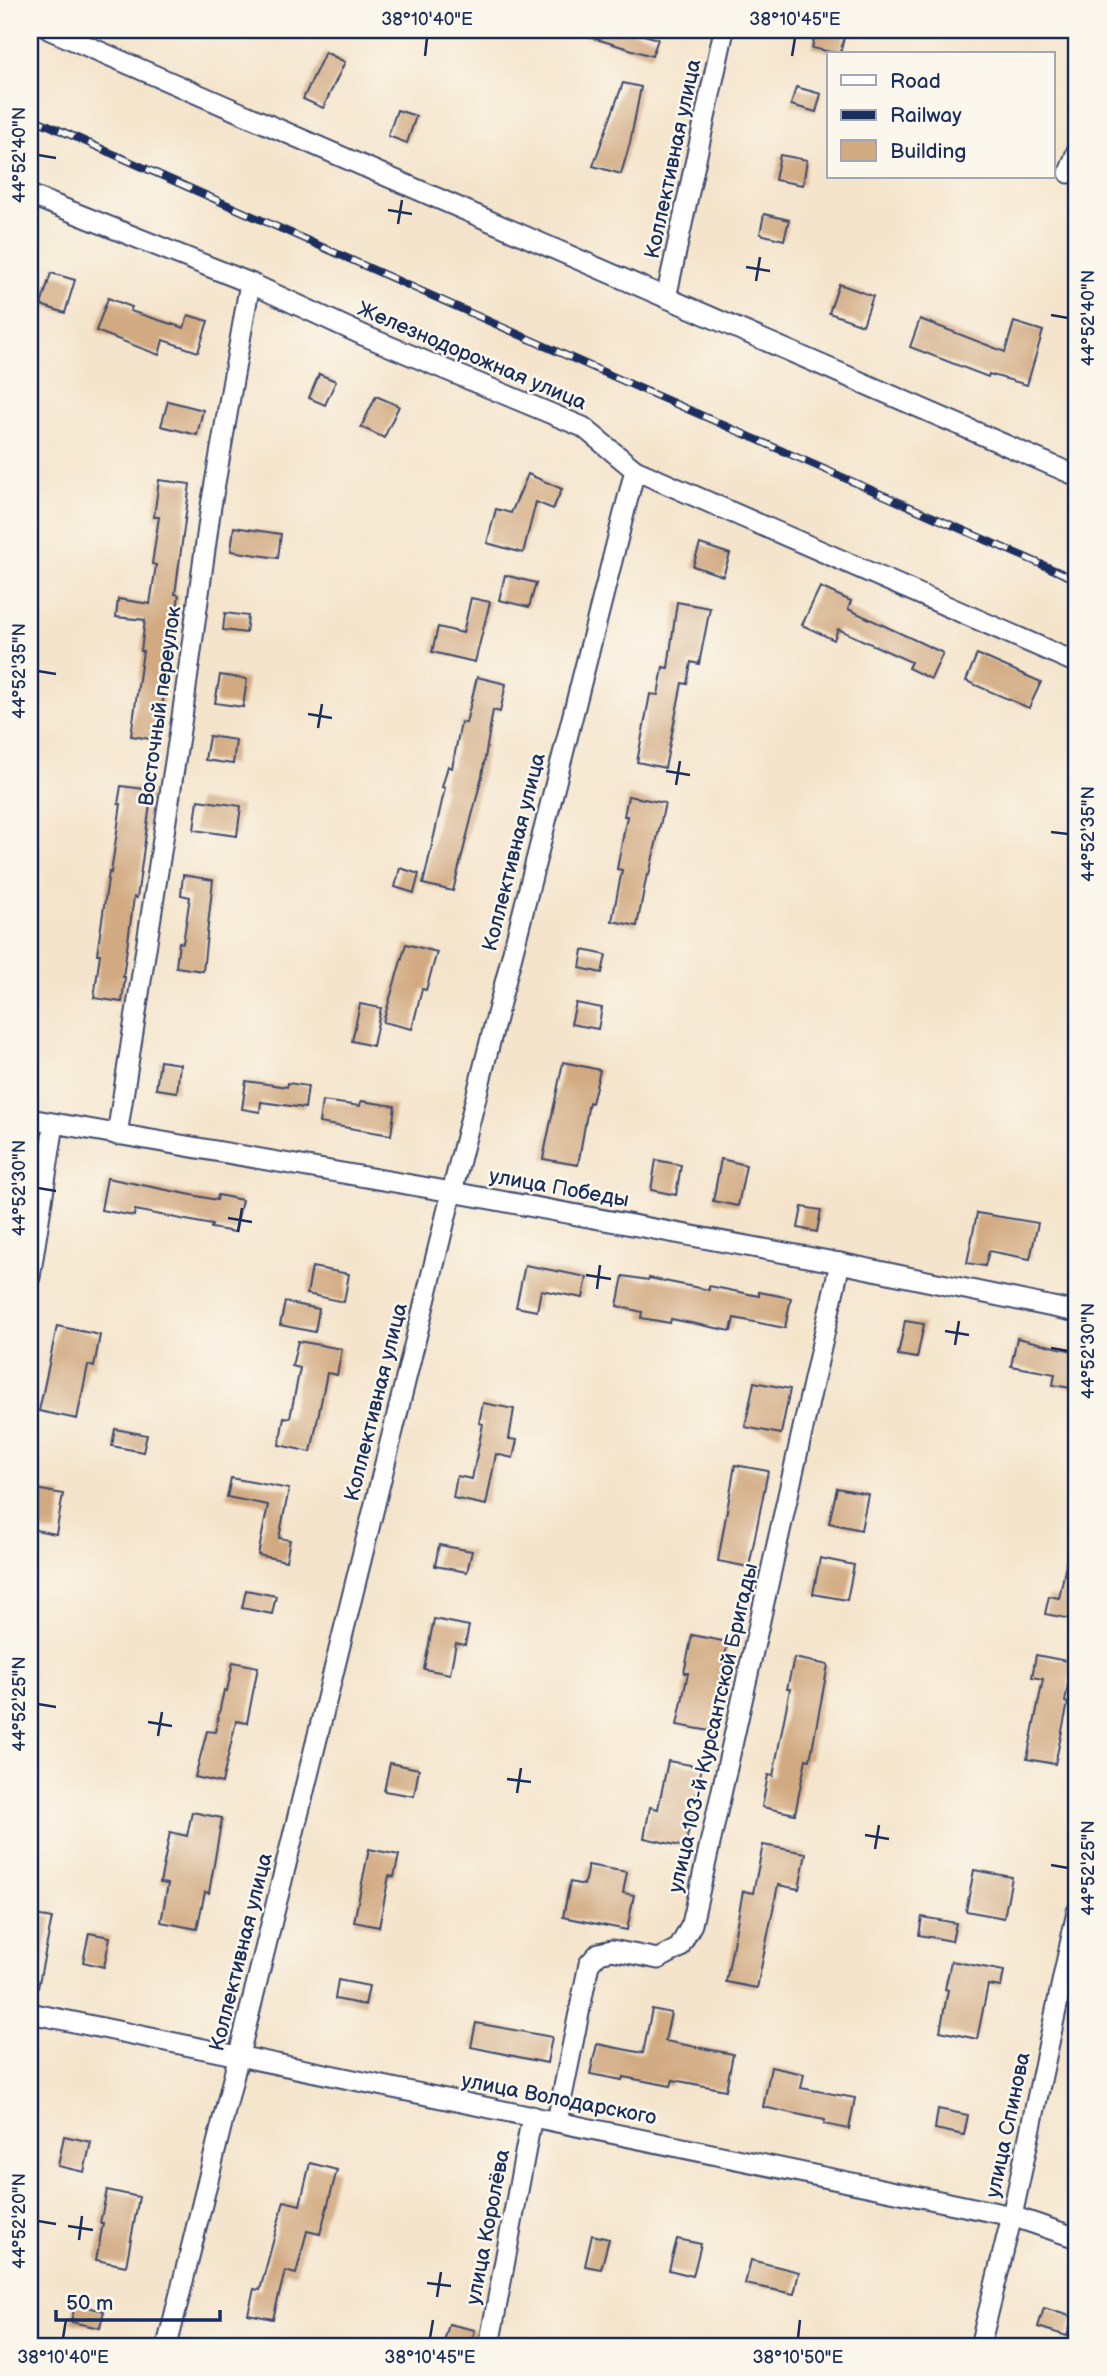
<svg xmlns="http://www.w3.org/2000/svg" width="1107" height="2376" font-family="'Balsamiq Sans',sans-serif">
<style>
.building{fill:#d2aa82}
.lines{fill:none;stroke-linecap:round;stroke-linejoin:round}
.minor-casing{stroke:#3c4a6e;stroke-width:23}
.minor{stroke:#fff;stroke-width:19}
.rail-casing{stroke:#1b2f5e;stroke-width:8}
.rail{stroke:#fbf7ec;stroke-width:5;stroke-dasharray:16;stroke-linecap:butt}
.ticks{fill:none;stroke:#1b2f5e;stroke-width:2.5}
.labels{text-anchor:middle;dominant-baseline:central;stroke-width:5;stroke-linejoin:round;paint-order:stroke}
.street-label{font-size:21px;fill:#1b2f5e;stroke:#fbf7ec}
.neatline{fill:none;stroke:#1b2f5e;stroke-width:2.5}
.ticks-label{font-size:18px;text-anchor:middle;fill:#1b2f5e}
</style>
<rect width="100%" height="100%" fill="#fbf7ec"/>
<filter id="ink" filterUnits="userSpaceOnUse"><feTurbulence type="fractalNoise" baseFrequency=".0143" numOctaves="2"/><feDisplacementMap in="SourceGraphic" scale="14" xChannelSelector="R" yChannelSelector="G"/><feConvolveMatrix kernelMatrix="1 2 1 2 8 2 1 2 1" color-interpolation-filters="sRGB"/></filter>
<filter id="wash" filterUnits="userSpaceOnUse"><feTurbulence type="fractalNoise" baseFrequency=".00686" numOctaves="4" result="noise"/><feDisplacementMap in="SourceGraphic" scale="28" xChannelSelector="R" yChannelSelector="G"/><feGaussianBlur stdDeviation="1.57" result="paint"/><feColorMatrix in="noise" values="0 0 0 0 0 0 0 0 0 0 0 0 0 0 0 0 0 1.4 0 .05"/><feComposite in="paint" operator="in"/></filter>
<g filter="url(#wash)">
<rect width="100%" height="100%" fill="#f4e4cb"/>
<g id="blocks">
<!-- building -->
<g class="building">
<path d="M 581,30 L 627,30 L 658,39 L 652,56 L 580,34 Z"/>
<path d="M 816,30 L 846,30 L 840,54 L 812,48 Z"/>
<path d="M 325,52 L 345,62 L 323,108 L 303,99 Z"/>
<path d="M 623,83 L 641,87 L 630,143 L 621,174 L 593,166 Z"/>
<path d="M 796,87 L 821,94 L 816,112 L 791,105 Z"/>
<path d="M 397,110 L 416,116 L 407,143 L 388,136 Z"/>
<path d="M 780,155 L 807,160 L 803,185 L 775,180 Z"/>
<path d="M 764,214 L 789,220 L 784,240 L 760,234 Z"/>
<path d="M 51,273 L 75,280 L 65,313 L 41,305 Z"/>
<path d="M 839,284 L 873,296 L 863,325 L 829,313 Z"/>
<path d="M 108,298 L 132,307 L 130,311 L 184,328 L 188,315 L 208,321 L 198,352 L 163,340 L 159,355 L 96,331 Z"/>
<path d="M 920,319 L 1005,352 L 1014,322 L 1043,331 L 1027,385 L 989,374 L 988,377 L 910,347 Z"/>
<path d="M 319,374 L 336,381 L 325,405 L 309,398 Z"/>
<path d="M 376,396 L 399,406 L 384,438 L 361,427 Z"/>
<path d="M 168,401 L 203,410 L 197,435 L 161,426 Z"/>
<path d="M 528,474 L 562,489 L 553,509 L 536,502 L 523,553 L 487,543 L 496,509 L 511,513 Z"/>
<path d="M 159,480 L 190,484 L 175,594 L 179,595 L 157,740 L 131,736 L 143,651 L 141,651 L 145,620 L 116,617 L 118,599 L 150,604 L 156,565 L 152,564 L 159,517 L 154,517 Z"/>
<path d="M 234,527 L 281,534 L 278,558 L 231,551 Z"/>
<path d="M 700,544 L 730,554 L 723,576 L 693,566 Z"/>
<path d="M 505,575 L 536,583 L 529,607 L 499,600 Z"/>
<path d="M 820,587 L 851,601 L 848,609 L 943,653 L 931,679 L 908,668 L 911,662 L 838,629 L 834,640 L 802,625 Z"/>
<path d="M 471,598 L 490,602 L 475,662 L 432,652 L 438,627 L 463,633 Z"/>
<path d="M 677,602 L 710,608 L 699,664 L 691,662 L 687,684 L 682,683 L 665,768 L 637,762 L 650,694 L 658,695 L 663,667 L 668,668 Z"/>
<path d="M 225,613 L 248,616 L 246,633 L 223,630 Z"/>
<path d="M 977,654 L 1041,682 L 1029,708 L 966,681 Z"/>
<path d="M 220,675 L 247,679 L 243,707 L 215,703 Z"/>
<path d="M 477,677 L 506,684 L 500,712 L 493,710 L 482,776 L 453,891 L 423,884 L 445,788 L 442,787 L 448,766 L 452,768 L 461,722 L 466,723 Z"/>
<path d="M 209,736 L 236,740 L 233,764 L 205,760 Z"/>
<path d="M 121,786 L 152,790 L 137,898 L 134,897 L 123,977 L 125,977 L 122,1002 L 94,998 L 100,954 L 97,954 L 109,872 L 111,873 L 121,804 L 118,804 Z"/>
<path d="M 628,796 L 665,803 L 649,875 L 647,874 L 637,926 L 612,921 L 622,870 L 617,869 L 627,816 L 624,816 Z"/>
<path d="M 198,800 L 241,806 L 237,836 L 194,830 Z"/>
<path d="M 400,868 L 419,874 L 414,893 L 395,887 Z"/>
<path d="M 183,875 L 213,880 L 203,971 L 176,967 L 179,942 L 183,943 L 190,897 L 181,895 Z"/>
<path d="M 406,944 L 437,952 L 426,990 L 422,989 L 412,1029 L 383,1022 Z"/>
<path d="M 583,950 L 606,955 L 602,973 L 580,968 Z"/>
<path d="M 576,1003 L 602,1008 L 598,1029 L 571,1024 Z"/>
<path d="M 360,1004 L 381,1008 L 373,1046 L 352,1041 Z"/>
<path d="M 160,1061 L 180,1064 L 177,1092 L 156,1089 Z"/>
<path d="M 563,1062 L 600,1070 L 592,1103 L 589,1102 L 578,1165 L 543,1159 Z"/>
<path d="M 246,1081 L 287,1087 L 288,1083 L 308,1086 L 305,1108 L 261,1102 L 260,1112 L 242,1109 Z"/>
<path d="M 322,1101 L 360,1106 L 361,1101 L 395,1106 L 391,1135 L 319,1123 Z"/>
<path d="M 721,1159 L 746,1165 L 738,1206 L 713,1201 Z"/>
<path d="M 656,1160 L 681,1165 L 676,1195 L 651,1190 Z"/>
<path d="M 107,1178 L 217,1200 L 218,1195 L 242,1200 L 235,1232 L 211,1228 L 212,1225 L 135,1210 L 134,1216 L 101,1210 Z"/>
<path d="M 802,1207 L 821,1210 L 817,1232 L 798,1228 Z"/>
<path d="M 977,1213 L 1038,1223 L 1030,1259 L 989,1251 L 985,1266 L 967,1263 Z"/>
<path d="M 525,1265 L 587,1277 L 583,1298 L 541,1290 L 537,1311 L 516,1307 Z"/>
<path d="M 312,1267 L 349,1274 L 344,1302 L 307,1294 Z"/>
<path d="M 623,1276 L 648,1280 L 649,1278 L 709,1290 L 709,1286 L 759,1296 L 759,1292 L 791,1298 L 785,1328 L 734,1318 L 731,1331 L 671,1319 L 670,1323 L 641,1318 L 642,1312 L 617,1306 Z"/>
<path d="M 285,1302 L 319,1309 L 315,1332 L 280,1325 Z"/>
<path d="M 905,1321 L 924,1324 L 917,1358 L 898,1355 Z"/>
<path d="M 57,1326 L 100,1335 L 94,1367 L 88,1365 L 77,1419 L 39,1411 Z"/>
<path d="M 1017,1338 L 1077,1352 L 1077,1389 L 1053,1385 L 1055,1374 L 1011,1366 Z"/>
<path d="M 298,1341 L 342,1349 L 337,1375 L 327,1373 L 311,1452 L 279,1445 L 284,1417 L 290,1418 L 300,1368 L 292,1366 Z"/>
<path d="M 754,1382 L 790,1389 L 781,1434 L 745,1427 Z"/>
<path d="M 483,1403 L 514,1409 L 509,1439 L 517,1440 L 513,1458 L 496,1454 L 486,1505 L 453,1498 L 457,1476 L 472,1479 L 483,1424 L 479,1423 Z"/>
<path d="M 115,1429 L 147,1435 L 143,1452 L 112,1446 Z"/>
<path d="M 735,1465 L 768,1471 L 749,1567 L 718,1561 Z"/>
<path d="M 231,1478 L 289,1489 L 279,1538 L 290,1540 L 286,1561 L 258,1555 L 268,1505 L 227,1497 Z"/>
<path d="M 30,1488 L 63,1494 L 56,1534 L 30,1529 Z"/>
<path d="M 837,1488 L 868,1494 L 861,1530 L 829,1523 Z"/>
<path d="M 439,1545 L 472,1551 L 467,1572 L 435,1566 Z"/>
<path d="M 1069,1551 L 1077,1552 L 1077,1620 L 1045,1614 L 1049,1596 L 1059,1598 Z"/>
<path d="M 820,1558 L 854,1565 L 847,1600 L 813,1594 Z"/>
<path d="M 246,1590 L 276,1596 L 272,1614 L 242,1608 Z"/>
<path d="M 434,1619 L 469,1626 L 465,1645 L 456,1643 L 450,1674 L 424,1669 Z"/>
<path d="M 692,1635 L 728,1642 L 710,1731 L 677,1725 L 688,1673 L 684,1673 Z"/>
<path d="M 1036,1655 L 1072,1662 L 1065,1702 L 1068,1703 L 1055,1764 L 1027,1759 L 1043,1679 L 1032,1677 Z"/>
<path d="M 794,1658 L 828,1665 L 810,1760 L 806,1759 L 795,1814 L 762,1807 L 768,1775 L 773,1776 L 790,1689 L 787,1689 Z"/>
<path d="M 233,1662 L 258,1667 L 247,1723 L 236,1721 L 222,1783 L 195,1777 L 207,1731 L 215,1732 L 224,1690 L 227,1691 Z"/>
<path d="M 668,1761 L 702,1767 L 685,1847 L 644,1838 L 650,1807 L 658,1809 Z"/>
<path d="M 390,1763 L 419,1769 L 414,1796 L 384,1791 Z"/>
<path d="M 192,1812 L 222,1818 L 209,1893 L 205,1892 L 197,1929 L 161,1922 L 168,1884 L 160,1883 L 170,1832 L 187,1836 Z"/>
<path d="M 763,1845 L 806,1853 L 799,1889 L 778,1885 L 757,1988 L 726,1982 L 743,1891 L 753,1893 Z"/>
<path d="M 369,1849 L 399,1855 L 394,1877 L 389,1876 L 379,1927 L 354,1922 Z"/>
<path d="M 588,1865 L 627,1872 L 623,1893 L 634,1895 L 627,1930 L 563,1917 L 570,1882 L 584,1885 Z"/>
<path d="M 974,1870 L 1012,1877 L 1004,1918 L 966,1911 Z"/>
<path d="M 30,1914 L 52,1918 L 38,1988 L 30,1987 Z"/>
<path d="M 922,1917 L 956,1923 L 952,1941 L 919,1935 Z"/>
<path d="M 89,1933 L 110,1937 L 104,1967 L 83,1962 Z"/>
<path d="M 951,1961 L 1004,1971 L 1001,1987 L 988,1985 L 977,2039 L 940,2031 L 948,1990 L 945,1989 Z"/>
<path d="M 338,1980 L 369,1986 L 365,2005 L 335,1999 Z"/>
<path d="M 652,2009 L 671,2013 L 665,2041 L 733,2054 L 726,2090 L 673,2080 L 671,2086 L 623,2077 L 622,2080 L 590,2074 L 597,2044 L 643,2053 Z"/>
<path d="M 476,2023 L 552,2037 L 547,2063 L 471,2047 Z"/>
<path d="M 771,2067 L 804,2074 L 801,2088 L 855,2098 L 849,2129 L 824,2124 L 825,2120 L 763,2107 Z"/>
<path d="M 938,2109 L 968,2115 L 964,2135 L 935,2129 Z"/>
<path d="M 64,2136 L 91,2142 L 84,2172 L 58,2166 Z"/>
<path d="M 310,2163 L 337,2170 L 320,2234 L 307,2231 L 296,2274 L 285,2271 L 273,2319 L 248,2314 L 254,2289 L 260,2290 L 284,2201 L 300,2205 Z"/>
<path d="M 107,2190 L 139,2197 L 126,2266 L 96,2260 L 103,2223 L 100,2223 Z"/>
<path d="M 592,2235 L 609,2239 L 601,2269 L 585,2266 Z"/>
<path d="M 677,2239 L 701,2244 L 693,2276 L 669,2270 Z"/>
<path d="M 751,2260 L 799,2272 L 794,2294 L 745,2284 Z"/>
<path d="M 75,2304 L 104,2311 L 100,2328 L 71,2322 Z"/>
<path d="M 1044,2308 L 1073,2317 L 1067,2336 L 1038,2327 Z"/>
<path d="M 449,2324 L 475,2330 L 471,2346 L 443,2346 Z"/>
</g>
</g>
</g>
<g filter="url(#ink)">
<use href="#blocks" fill-opacity="0" stroke="#3c4a6e" stroke-width="2"/>
<g class="lines">
<defs>
<g id="minor">
<path d="M 50,30 L 1077,476"/>
<path d="M 1069,173 L 1077,151"/>
<path d="M 30,195 L 250,283 L 365,336 L 583,427 L 635,470 L 1077,663"/>
<path d="M 666,298 L 724,30"/>
<path d="M 30,1119 L 452,1192 L 840,1263 L 1077,1312"/>
<path d="M 117,1135 L 182,717 L 211,506 L 250,283"/>
<path d="M 30,1277 L 54,1124"/>
<path d="M 30,2013 C 357,2083 685,2148 1012,2216 L 1077,2238"/>
<path d="M 557,2121 L 589,1964 L 599,1953 L 612,1950 L 658,1959 L 679,1948 L 692,1924 L 840,1263"/>
<path d="M 167,2346 L 452,1192 L 635,470"/>
<path d="M 489,2346 L 532,2116"/>
<path d="M 980,2346 L 1012,2216 L 1077,1912"/>
</g>
</defs>
<!-- minor casing -->
<use href="#minor" class="minor-casing"/>
<!-- minor -->
<use href="#minor" class="minor"/>
<defs>
<path id="rail" d="M 30,117 L 646,391 L 1077,580"/>
</defs>
<!-- rail casing -->
<use href="#rail" class="rail-casing"/>
<!-- rail -->
<use href="#rail" class="rail"/>
</g>
</g>
<!-- ticks -->
<path class="ticks" d="M 425,56 L 427,38M 792,56 L 795,38M 38,155 L 56,158M 388,210 L 412,214M 398,224 L 402,200M 746,267 L 770,271M 756,281 L 760,257M 1051,315 L 1068,318M 38,671 L 56,674M 308,714 L 332,718M 318,728 L 322,704M 666,771 L 690,775M 676,785 L 680,761M 1051,832 L 1068,834M 38,1188 L 56,1191M 228,1218 L 252,1222M 238,1232 L 242,1208M 586,1275 L 611,1279M 597,1289 L 600,1265M 945,1331 L 969,1335M 955,1345 L 959,1321M 1051,1348 L 1068,1351M 38,1704 L 56,1707M 148,1722 L 172,1726M 158,1736 L 162,1712M 507,1779 L 531,1782M 517,1793 L 521,1768M 865,1835 L 889,1839M 875,1849 L 879,1825M 1051,1865 L 1068,1868M 38,2221 L 56,2224M 68,2226 L 93,2230M 79,2240 L 82,2216M 427,2283 L 451,2286M 437,2297 L 441,2272M 63,2338 L 66,2320M 430,2338 L 433,2320M 798,2338 L 800,2320"/>
<g class="labels">
<!-- street labels -->
<g class="street-label">
<text transform="translate(673 159) rotate(-78)">Коллективная улица</text>
<text transform="translate(472 356) rotate(23)">Железнодорожная улица</text>
<text transform="translate(160 706) rotate(-82)">Восточный переулок</text>
<text transform="translate(514 852) rotate(-76)">Коллективная улица</text>
<text transform="translate(559 1188) rotate(10)">улица Победы</text>
<text transform="translate(376 1402) rotate(-76)">Коллективная улица</text>
<text transform="translate(713 1728) rotate(-77)">улица 103-й Курсантской Бригады</text>
<text transform="translate(241 1952) rotate(-76)">Коллективная улица</text>
<text transform="translate(559 2099) rotate(11)">улица Володарского</text>
<text transform="translate(1008 2125) rotate(-78)">улица Спинова</text>
<text transform="translate(488 2227) rotate(-79)">улица Королёва</text>
</g>
</g>
<!-- margin -->
<rect width="1107" height="2376" fill="none" stroke="#fbf7ec" stroke-width="77"/>
<!-- legend -->
<rect x="827" y="52" width="228" height="126" fill="#fbf7ec" stroke="#a1a7b3" stroke-width="2"/>
<rect x="841" y="75" width="35" height="10" fill="#ffffff" stroke="#a1a7b3" stroke-width="2"/>
<text x="890" y="88" font-size="21" fill="#1b2f5e">Road</text>
<rect x="841" y="110" width="35" height="10" fill="#1b2f5e" stroke="#a1a7b3" stroke-width="2"/>
<text x="890" y="122" font-size="21" fill="#1b2f5e">Railway</text>
<rect x="841" y="140" width="35" height="21" fill="#d2aa82" stroke="#a1a7b3" stroke-width="2"/>
<text x="890" y="158" font-size="21" fill="#1b2f5e">Building</text>
<!-- scale -->
<path d="M56 2310v10h164v-10" fill="none" stroke="#1b2f5e" stroke-width="3.5"/>
<text x="66" y="2310" font-size="21" fill="#1b2f5e" stroke="#fbf7ec" stroke-width="5" paint-order="stroke">50 m</text>
<rect x="38" y="38" width="1030" height="2300" class="neatline"/>
<g class="ticks-label">
<text x="427" y="25">38°10'40"E</text>
<text x="795" y="25">38°10'45"E</text>
<text transform="translate(19 155) rotate(-90)" y="6">44°52'40"N</text>
<text transform="translate(1088 318) rotate(-90)" y="6">44°52'40"N</text>
<text transform="translate(19 671) rotate(-90)" y="6">44°52'35"N</text>
<text transform="translate(1088 834) rotate(-90)" y="6">44°52'35"N</text>
<text transform="translate(19 1188) rotate(-90)" y="6">44°52'30"N</text>
<text transform="translate(1088 1351) rotate(-90)" y="6">44°52'30"N</text>
<text transform="translate(19 1704) rotate(-90)" y="6">44°52'25"N</text>
<text transform="translate(1088 1868) rotate(-90)" y="6">44°52'25"N</text>
<text transform="translate(19 2221) rotate(-90)" y="6">44°52'20"N</text>
<text x="63" y="2363">38°10'40"E</text>
<text x="430" y="2363">38°10'45"E</text>
<text x="798" y="2363">38°10'50"E</text>
</g>
</svg>
